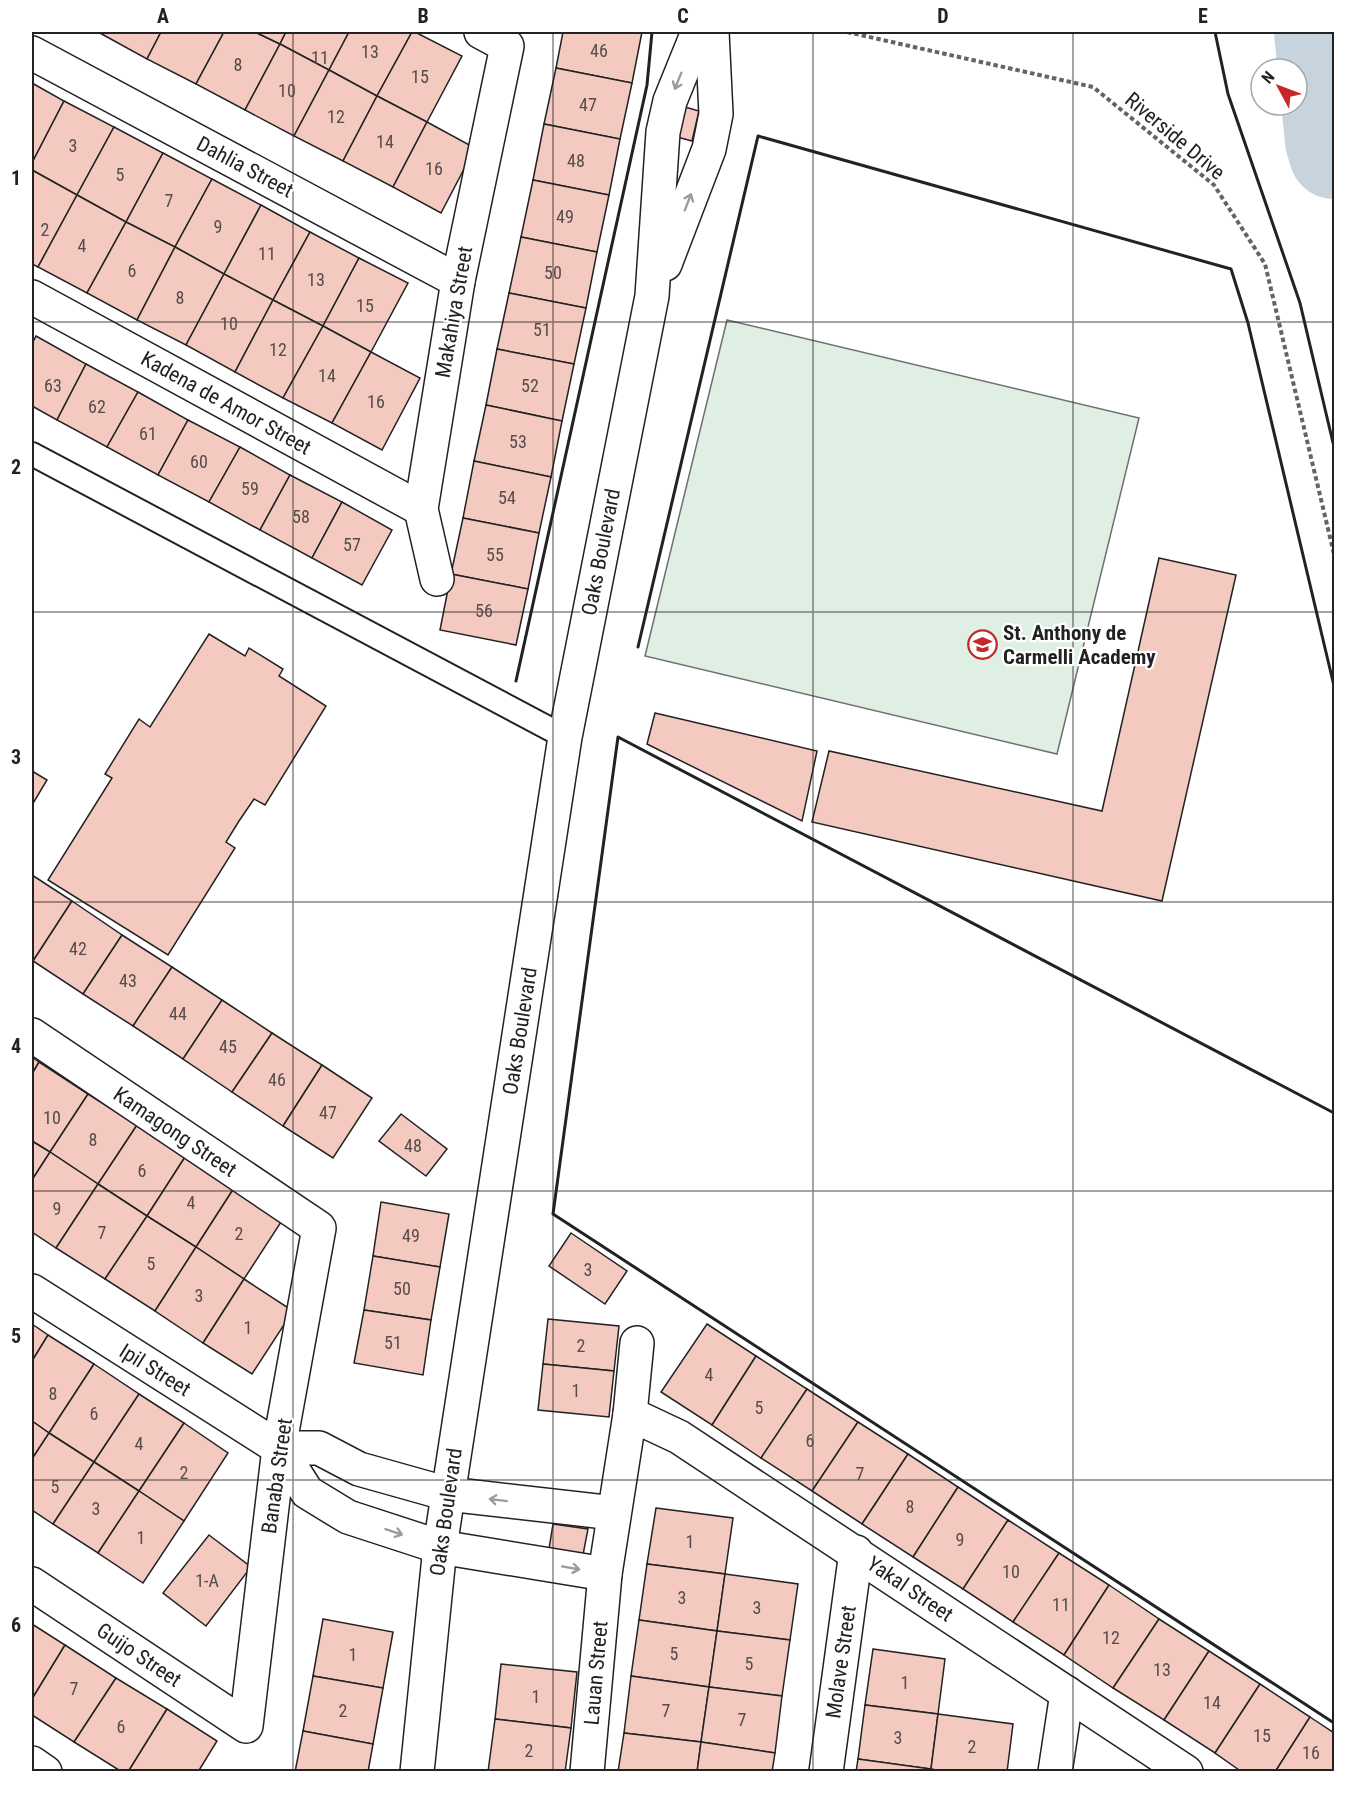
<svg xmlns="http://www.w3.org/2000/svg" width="1366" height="1803" font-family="'Roboto Condensed',sans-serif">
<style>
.green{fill:#e0efe3;stroke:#6f6f6f;stroke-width:1.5}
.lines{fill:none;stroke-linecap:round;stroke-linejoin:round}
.river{stroke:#c7d3dd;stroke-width:90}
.building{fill:#f3c9c0;stroke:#222;stroke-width:1.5}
.service-casing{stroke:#222;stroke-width:26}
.minor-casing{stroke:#222;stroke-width:36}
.tertiary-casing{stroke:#222;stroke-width:36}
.secondary-casing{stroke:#222;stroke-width:36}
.path{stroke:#646464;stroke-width:4;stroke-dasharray:4.5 3;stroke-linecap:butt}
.service{stroke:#fff;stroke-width:22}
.minor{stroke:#fff;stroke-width:33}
.tertiary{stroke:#fff;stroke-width:33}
.secondary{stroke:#fff;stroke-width:33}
.wall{stroke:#222;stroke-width:3}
.oneway{stroke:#9c9c9c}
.grid{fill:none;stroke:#222;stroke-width:1.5;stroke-opacity:0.55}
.labels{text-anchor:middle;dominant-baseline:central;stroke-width:4.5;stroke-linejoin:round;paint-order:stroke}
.number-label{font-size:18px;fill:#564c4a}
.street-label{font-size:21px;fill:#222;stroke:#fff}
.poi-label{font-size:21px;font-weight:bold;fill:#222;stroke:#fff;text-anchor:start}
.neatline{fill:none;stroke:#222;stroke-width:2}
.grid-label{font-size:20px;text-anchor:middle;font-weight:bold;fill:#222}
</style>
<rect width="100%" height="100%" fill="#fff"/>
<!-- green -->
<path class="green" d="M 727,320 L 1139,418 L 1057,754 L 645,656 Z"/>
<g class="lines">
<!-- river -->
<path class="river" d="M 1319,32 L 1330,141 L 1334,154"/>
</g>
<!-- building -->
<g class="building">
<path d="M 98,32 L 161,32 L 147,59 Z"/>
<path d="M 161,32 L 224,32 L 196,84 L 147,59 Z"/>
<path d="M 224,32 L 255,32 L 280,44 L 245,110 L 196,84 Z"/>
<path d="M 255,32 L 286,32 L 280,44 Z"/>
<path d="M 286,32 L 349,32 L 329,70 L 280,44 Z"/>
<path d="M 349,32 L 412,32 L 377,96 L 329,70 Z"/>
<path d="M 412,32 L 415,32 L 462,56 L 427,122 L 377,96 Z"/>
<path d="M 563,32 L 642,32 L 632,83 L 556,68 Z"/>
<path d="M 280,44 L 329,70 L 294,136 L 245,110 Z"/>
<path d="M 556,68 L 632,83 L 620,139 L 544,124 Z"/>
<path d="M 329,70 L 377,96 L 343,161 L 294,136 Z"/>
<path d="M 32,83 L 64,101 L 32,163 Z"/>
<path d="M 377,96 L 427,122 L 393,187 L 343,161 Z"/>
<path d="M 64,101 L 114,127 L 77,195 L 32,170 L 32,163 Z"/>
<path d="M 685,107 L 699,111 L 692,141 L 677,137 Z"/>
<path d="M 427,122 L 475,148 L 441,213 L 393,187 Z"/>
<path d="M 544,124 L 620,139 L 609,195 L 533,180 Z"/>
<path d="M 114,127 L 163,153 L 126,222 L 77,195 Z"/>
<path d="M 163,153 L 212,179 L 175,247 L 126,222 Z"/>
<path d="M 32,170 L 77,195 L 38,267 L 32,264 Z"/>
<path d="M 212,179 L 261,205 L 224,274 L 175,247 Z"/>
<path d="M 533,180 L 609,195 L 597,252 L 521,237 Z"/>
<path d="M 77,195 L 126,222 L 87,293 L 38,267 Z"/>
<path d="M 261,205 L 310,232 L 273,300 L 224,274 Z"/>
<path d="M 126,222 L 175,247 L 137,320 L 87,293 Z"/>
<path d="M 310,232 L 359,258 L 323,326 L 273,300 Z"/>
<path d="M 521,237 L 597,252 L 586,308 L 509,293 Z"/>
<path d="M 175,247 L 224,274 L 186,345 L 137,320 Z"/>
<path d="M 359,258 L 408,283 L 371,352 L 323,326 Z"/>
<path d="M 224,274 L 273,300 L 235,372 L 186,345 Z"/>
<path d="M 509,293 L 586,308 L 574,364 L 497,349 Z"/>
<path d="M 273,300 L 323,326 L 283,398 L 235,372 Z"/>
<path d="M 323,326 L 371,352 L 332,423 L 283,398 Z"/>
<path d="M 36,336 L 86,364 L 57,420 L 32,406 L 32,344 Z"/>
<path d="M 497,349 L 574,364 L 562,421 L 486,405 Z"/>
<path d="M 371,352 L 420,378 L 382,450 L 332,423 Z"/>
<path d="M 86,364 L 138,392 L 107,447 L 57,420 Z"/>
<path d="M 138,392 L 188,420 L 158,475 L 107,447 Z"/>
<path d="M 486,405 L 562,421 L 551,477 L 474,461 Z"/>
<path d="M 188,420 L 240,447 L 209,502 L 158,475 Z"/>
<path d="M 240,447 L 290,475 L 260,530 L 209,502 Z"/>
<path d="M 474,461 L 551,477 L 539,533 L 463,518 Z"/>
<path d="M 290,475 L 342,502 L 312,558 L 260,530 Z"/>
<path d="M 342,502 L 392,530 L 362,585 L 312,558 Z"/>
<path d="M 463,518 L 539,533 L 528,589 L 451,574 Z"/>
<path d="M 1159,558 L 1236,575 L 1162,901 L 812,822 L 829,751 L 1102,811 Z"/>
<path d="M 451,574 L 528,589 L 516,645 L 440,630 Z"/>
<path d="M 209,634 L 245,656 L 249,648 L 283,669 L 279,676 L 326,706 L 265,805 L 254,799 L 239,821 L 226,842 L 235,848 L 168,955 L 48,880 L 112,778 L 105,774 L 139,719 L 150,727 Z"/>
<path d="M 655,713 L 817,751 L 802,821 L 647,744 Z"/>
<path d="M 32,771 L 47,780 L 32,805 Z"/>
<path d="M 32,875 L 72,901 L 33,961 L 32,960 Z"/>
<path d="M 72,901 L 122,935 L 83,994 L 33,961 Z"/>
<path d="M 122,935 L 172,967 L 133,1026 L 83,994 Z"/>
<path d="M 172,967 L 222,1000 L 183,1059 L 133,1026 Z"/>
<path d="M 222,1000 L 272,1033 L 232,1092 L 183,1059 Z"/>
<path d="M 272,1033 L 322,1065 L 283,1126 L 232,1092 Z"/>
<path d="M 32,1057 L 39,1062 L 32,1074 Z"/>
<path d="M 39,1062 L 88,1094 L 50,1152 L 32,1141 L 32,1074 Z"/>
<path d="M 322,1065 L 372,1098 L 333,1158 L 283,1126 Z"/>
<path d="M 88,1094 L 137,1125 L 98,1184 L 50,1152 Z"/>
<path d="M 401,1114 L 447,1149 L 426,1176 L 379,1141 Z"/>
<path d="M 137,1125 L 185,1157 L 147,1216 L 98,1184 Z"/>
<path d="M 32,1141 L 50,1152 L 32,1180 Z"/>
<path d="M 50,1152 L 98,1184 L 56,1248 L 32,1232 L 32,1180 Z"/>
<path d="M 185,1157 L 234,1188 L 196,1247 L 147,1216 Z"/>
<path d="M 98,1184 L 147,1216 L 105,1279 L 56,1248 Z"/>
<path d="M 234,1188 L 283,1219 L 244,1279 L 196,1247 Z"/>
<path d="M 381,1202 L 449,1214 L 440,1267 L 373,1256 Z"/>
<path d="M 147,1216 L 196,1247 L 155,1311 L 105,1279 Z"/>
<path d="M 571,1233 L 627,1271 L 605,1304 L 549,1266 Z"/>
<path d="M 196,1247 L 244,1279 L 203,1343 L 155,1311 Z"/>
<path d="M 373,1256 L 440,1267 L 431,1320 L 364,1310 Z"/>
<path d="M 244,1279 L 293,1311 L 252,1374 L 203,1343 Z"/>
<path d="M 364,1310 L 431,1320 L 423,1375 L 354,1363 Z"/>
<path d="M 548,1319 L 619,1326 L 614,1371 L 543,1364 Z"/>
<path d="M 32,1324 L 48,1335 L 32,1361 Z"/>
<path d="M 707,1324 L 756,1356 L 712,1425 L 661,1392 Z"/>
<path d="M 48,1335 L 94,1364 L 49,1433 L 32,1421 L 32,1361 Z"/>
<path d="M 756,1356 L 807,1389 L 761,1458 L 712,1425 Z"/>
<path d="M 94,1364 L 139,1394 L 94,1462 L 49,1433 Z"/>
<path d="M 543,1364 L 614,1371 L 609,1417 L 538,1410 Z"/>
<path d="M 807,1389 L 858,1422 L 812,1491 L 761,1458 Z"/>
<path d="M 139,1394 L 184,1423 L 139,1491 L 94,1462 Z"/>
<path d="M 32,1421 L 49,1433 L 32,1459 Z"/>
<path d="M 858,1422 L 908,1454 L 862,1524 L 812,1491 Z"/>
<path d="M 184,1423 L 228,1453 L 184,1521 L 139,1491 Z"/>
<path d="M 49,1433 L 94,1462 L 53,1524 L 32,1510 L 32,1459 Z"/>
<path d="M 908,1454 L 958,1487 L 913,1557 L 862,1524 Z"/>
<path d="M 94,1462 L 139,1491 L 98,1553 L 53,1524 Z"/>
<path d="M 958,1487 L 1008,1520 L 963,1589 L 913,1557 Z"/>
<path d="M 139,1491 L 184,1521 L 143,1583 L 98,1553 Z"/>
<path d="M 656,1508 L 733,1518 L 725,1574 L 647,1564 Z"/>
<path d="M 1008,1520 L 1059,1553 L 1013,1622 L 963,1589 Z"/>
<path d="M 553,1524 L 588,1529 L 583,1555 L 549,1549 Z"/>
<path d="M 209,1535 L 251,1567 L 206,1626 L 163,1593 Z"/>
<path d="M 1059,1553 L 1109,1585 L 1064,1655 L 1013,1622 Z"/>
<path d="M 647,1564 L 725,1574 L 717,1631 L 639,1620 Z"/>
<path d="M 725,1574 L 798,1584 L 790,1640 L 717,1631 Z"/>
<path d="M 1109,1585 L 1159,1619 L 1113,1688 L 1064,1655 Z"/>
<path d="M 323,1619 L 393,1632 L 383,1688 L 313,1676 Z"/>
<path d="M 1159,1619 L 1209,1651 L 1164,1720 L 1113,1688 Z"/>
<path d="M 639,1620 L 717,1631 L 709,1687 L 631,1676 Z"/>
<path d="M 32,1624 L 65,1645 L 32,1699 Z"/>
<path d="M 717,1631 L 790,1640 L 782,1696 L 709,1687 Z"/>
<path d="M 65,1645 L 116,1678 L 74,1742 L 32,1715 L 32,1699 Z"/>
<path d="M 873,1649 L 945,1659 L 938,1714 L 865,1705 Z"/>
<path d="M 1209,1651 L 1260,1684 L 1215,1753 L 1164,1720 Z"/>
<path d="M 501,1664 L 577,1672 L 571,1728 L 495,1719 Z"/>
<path d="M 313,1676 L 383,1688 L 373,1744 L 303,1731 Z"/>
<path d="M 631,1676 L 709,1687 L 701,1742 L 624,1733 Z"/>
<path d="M 116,1678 L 167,1709 L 128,1772 L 122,1772 L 74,1742 Z"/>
<path d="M 1260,1684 L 1310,1717 L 1275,1772 L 1242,1772 L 1215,1753 Z"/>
<path d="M 709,1687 L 782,1696 L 775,1753 L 701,1742 Z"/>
<path d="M 865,1705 L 938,1714 L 931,1769 L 858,1759 Z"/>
<path d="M 167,1709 L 217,1741 L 198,1772 L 128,1772 Z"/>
<path d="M 938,1714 L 1013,1724 L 1007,1772 L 949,1772 L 931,1769 Z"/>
<path d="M 1310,1717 L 1334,1733 L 1334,1772 L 1275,1772 Z"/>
<path d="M 495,1719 L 571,1728 L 565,1772 L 488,1772 Z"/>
<path d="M 303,1731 L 373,1744 L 368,1772 L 295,1772 Z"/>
<path d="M 624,1733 L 701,1742 L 697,1772 L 618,1772 Z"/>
<path d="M 701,1742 L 775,1753 L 772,1772 L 697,1772 Z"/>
<path d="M 858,1759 L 931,1769 L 930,1772 L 856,1772 Z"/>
</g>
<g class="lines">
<defs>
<path id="service" d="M 32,454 L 565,737"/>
<g id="minor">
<path d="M 32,53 L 458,281"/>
<path d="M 32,297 L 421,509"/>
<path d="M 437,579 L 421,509 L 458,281 L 507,46 L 481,32"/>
<path d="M 32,1035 L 319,1228 L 279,1448 L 246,1726 L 32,1584"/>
<path d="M 32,1291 L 279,1448 L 307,1492 L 348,1517 L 440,1547 L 605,1574"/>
<path d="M 630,1414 L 679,1437 L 1186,1772"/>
<path d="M 279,1448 L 319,1448 L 359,1469 L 448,1494 L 614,1513"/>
<path d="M 587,1772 L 605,1574 L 630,1414 L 637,1343"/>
<path d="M 826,1772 L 856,1552"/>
<path d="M 1055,1772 L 1067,1693"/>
</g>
<g id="tertiary">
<path d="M 665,264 L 709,149 L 716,114 L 712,32"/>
<path d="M 417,1772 L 440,1547 L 565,737 L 652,296 L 663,132 L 670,101 L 698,32"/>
</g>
<path id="secondary" d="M 32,1763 L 45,1772"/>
</defs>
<!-- service casing -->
<use href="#service" class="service-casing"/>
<!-- minor casing -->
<use href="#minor" class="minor-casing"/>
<!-- tertiary casing -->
<use href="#tertiary" class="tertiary-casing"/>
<!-- secondary casing -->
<use href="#secondary" class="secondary-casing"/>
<!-- path -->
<path class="path" d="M 847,32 L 1093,87 L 1214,185 L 1265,264 L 1334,554"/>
<!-- service -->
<use href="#service" class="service"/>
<!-- minor -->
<use href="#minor" class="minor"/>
<!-- tertiary -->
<use href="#tertiary" class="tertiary"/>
<!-- secondary -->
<use href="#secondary" class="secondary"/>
<!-- wall -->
<g class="wall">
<path d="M 1215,32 L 1228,94 L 1300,303 L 1334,447"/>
<path d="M 638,647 L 758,136 L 1231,269 L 1248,323 L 1334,686"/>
<path d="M 516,681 L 647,85 L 652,32"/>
<path d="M 1334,1113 L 618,737 L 553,1214 L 1334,1723"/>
</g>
</g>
<!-- one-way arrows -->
<defs><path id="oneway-shaft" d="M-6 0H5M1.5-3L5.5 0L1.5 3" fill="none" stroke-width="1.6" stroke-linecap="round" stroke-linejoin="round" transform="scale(1.5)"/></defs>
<g class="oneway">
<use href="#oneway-shaft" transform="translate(678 81) rotate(112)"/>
<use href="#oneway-shaft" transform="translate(688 202) rotate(-69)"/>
<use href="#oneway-shaft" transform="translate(498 1500) rotate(-173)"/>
<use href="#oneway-shaft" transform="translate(394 1532) rotate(18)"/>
<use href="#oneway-shaft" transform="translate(571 1568) rotate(10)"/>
</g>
<!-- grid -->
<path class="grid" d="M 293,32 L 293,1772M 553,32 L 553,1772M 813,32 L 813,1772M 1073,32 L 1073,1772M 32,322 L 1334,322M 32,612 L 1334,612M 32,902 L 1334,902M 32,1191 L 1334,1191M 32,1480 L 1334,1480"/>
<!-- icons -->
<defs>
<symbol id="school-ring" viewBox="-11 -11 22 22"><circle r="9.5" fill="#fff" stroke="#c62828" stroke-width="1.5"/><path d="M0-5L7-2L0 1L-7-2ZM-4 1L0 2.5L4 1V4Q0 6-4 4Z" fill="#c62828"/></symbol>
</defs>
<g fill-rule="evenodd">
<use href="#school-ring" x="966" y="628" width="33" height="33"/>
</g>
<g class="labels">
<!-- number labels -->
<g class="number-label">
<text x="599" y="50">46</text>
<text x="370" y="51">13</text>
<text x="320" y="57">11</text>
<text x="238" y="64">8</text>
<text x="420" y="76">15</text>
<text x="287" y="90">10</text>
<text x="588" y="104">47</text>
<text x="336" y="116">12</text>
<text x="385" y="141">14</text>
<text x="73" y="145">3</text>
<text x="576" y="160">48</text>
<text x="434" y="168">16</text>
<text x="120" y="174">5</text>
<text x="169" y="200">7</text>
<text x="565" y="216">49</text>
<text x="218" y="226">9</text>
<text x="45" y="229">2</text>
<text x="82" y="245">4</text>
<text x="267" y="253">11</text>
<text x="132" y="270">6</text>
<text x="553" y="272">50</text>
<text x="316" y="279">13</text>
<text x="180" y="297">8</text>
<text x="365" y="305">15</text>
<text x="229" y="323">10</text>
<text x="542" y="329">51</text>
<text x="278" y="349">12</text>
<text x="327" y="375">14</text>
<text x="53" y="385">63</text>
<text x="530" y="385">52</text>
<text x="376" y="401">16</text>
<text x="97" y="406">62</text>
<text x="148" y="433">61</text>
<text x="518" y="441">53</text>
<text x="199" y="461">60</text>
<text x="250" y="488">59</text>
<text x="507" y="497">54</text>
<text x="301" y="516">58</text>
<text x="352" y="544">57</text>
<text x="495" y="554">55</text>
<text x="484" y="610">56</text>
<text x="78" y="948">42</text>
<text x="128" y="980">43</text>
<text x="178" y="1013">44</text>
<text x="228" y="1046">45</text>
<text x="277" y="1079">46</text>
<text x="328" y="1112">47</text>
<text x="52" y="1117">10</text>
<text x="93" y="1139">8</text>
<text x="413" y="1145">48</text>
<text x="142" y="1170">6</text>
<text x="191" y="1202">4</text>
<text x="57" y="1208">9</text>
<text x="102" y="1232">7</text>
<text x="239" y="1233">2</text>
<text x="411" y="1235">49</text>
<text x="151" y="1263">5</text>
<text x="588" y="1269">3</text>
<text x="402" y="1288">50</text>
<text x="199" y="1295">3</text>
<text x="248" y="1327">1</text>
<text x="393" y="1342">51</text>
<text x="581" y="1345">2</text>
<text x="709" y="1374">4</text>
<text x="576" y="1390">1</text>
<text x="53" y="1393">8</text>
<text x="759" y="1407">5</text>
<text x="94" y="1413">6</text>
<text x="810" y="1440">6</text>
<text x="139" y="1443">4</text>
<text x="184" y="1472">2</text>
<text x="860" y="1473">7</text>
<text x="55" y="1486">5</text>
<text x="910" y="1506">8</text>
<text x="96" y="1508">3</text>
<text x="141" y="1537">1</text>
<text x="960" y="1539">9</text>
<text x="690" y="1541">1</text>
<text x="1011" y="1571">10</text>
<text x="207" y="1580">1-A</text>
<text x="682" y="1597">3</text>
<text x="1061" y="1604">11</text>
<text x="757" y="1607">3</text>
<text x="1111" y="1637">12</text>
<text x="674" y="1653">5</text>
<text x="353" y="1654">1</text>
<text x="749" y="1663">5</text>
<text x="1162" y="1669">13</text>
<text x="905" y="1682">1</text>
<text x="74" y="1688">7</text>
<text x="536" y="1696">1</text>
<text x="1212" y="1702">14</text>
<text x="343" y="1710">2</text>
<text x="666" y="1710">7</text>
<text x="742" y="1719">7</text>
<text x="121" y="1726">6</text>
<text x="1262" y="1735">15</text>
<text x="898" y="1737">3</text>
<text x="972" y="1746">2</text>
<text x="529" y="1750">2</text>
<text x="1311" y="1752">16</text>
</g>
<!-- street labels -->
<g class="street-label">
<text transform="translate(1175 136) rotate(40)">Riverside Drive</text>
<text transform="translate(245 167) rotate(28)">Dahlia Street</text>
<text transform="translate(454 312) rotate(-80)">Makahiya Street</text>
<text transform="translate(226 403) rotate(29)">Kadena de Amor Street</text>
<text transform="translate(601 552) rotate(-79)">Oaks Boulevard</text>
<text transform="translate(520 1031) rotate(-81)">Oaks Boulevard</text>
<text transform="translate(175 1132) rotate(34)">Kamagong Street</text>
<text transform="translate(155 1370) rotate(32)">Ipil Street</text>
<text transform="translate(277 1476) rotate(-82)">Banaba Street</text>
<text transform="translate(446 1512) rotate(-82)">Oaks Boulevard</text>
<text transform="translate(910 1589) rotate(34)">Yakal Street</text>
<text transform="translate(139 1655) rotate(34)">Guijo Street</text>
<text transform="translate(841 1662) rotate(-82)">Molave Street</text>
<text transform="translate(596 1673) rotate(-85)">Lauan Street</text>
</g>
<!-- poi labels -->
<g class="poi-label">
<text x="1003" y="633">St. Anthony de<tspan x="1003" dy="24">Carmelli Academy</tspan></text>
</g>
</g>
<!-- border -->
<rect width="1366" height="1803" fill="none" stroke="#ffffff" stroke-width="66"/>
<!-- north arrow -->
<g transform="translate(1279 87) rotate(311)"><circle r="28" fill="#ffffff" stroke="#a7a7a7" stroke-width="1.5"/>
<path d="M0-4.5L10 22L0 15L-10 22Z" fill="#c62828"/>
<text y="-9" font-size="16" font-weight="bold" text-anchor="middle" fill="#222222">N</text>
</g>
<rect x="33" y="33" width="1300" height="1737" class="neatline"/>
<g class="grid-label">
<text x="163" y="23">A</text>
<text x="423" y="23">B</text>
<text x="683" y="23">C</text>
<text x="943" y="23">D</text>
<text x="1203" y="23">E</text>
<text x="16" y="185">1</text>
<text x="16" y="474">2</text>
<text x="16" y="764">3</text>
<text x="16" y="1053">4</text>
<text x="16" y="1343">5</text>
<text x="16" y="1632">6</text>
</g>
</svg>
